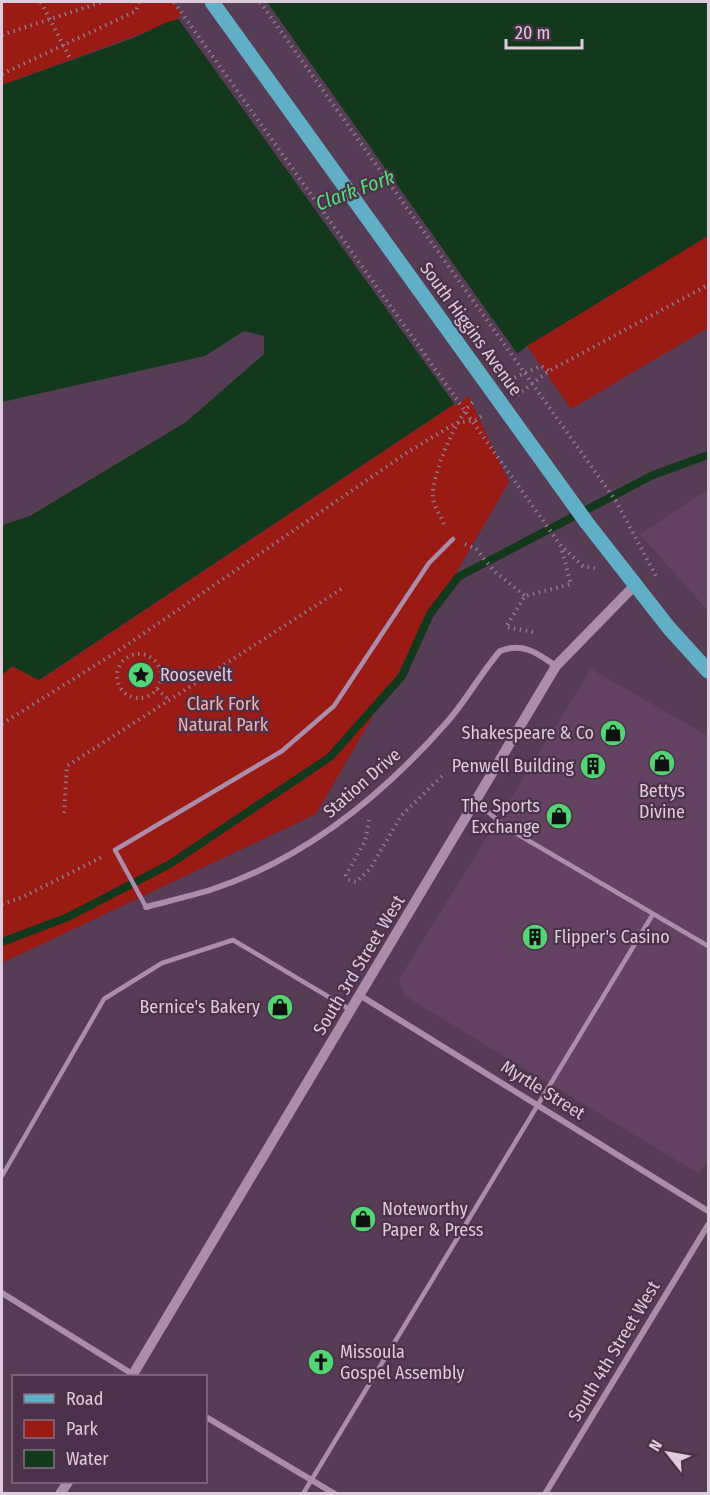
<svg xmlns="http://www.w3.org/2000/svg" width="710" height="1495" font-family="'Fira Sans Condensed',sans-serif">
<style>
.built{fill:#644362}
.green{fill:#9a1a14}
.water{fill:#13391c}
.pier{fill:#573c55}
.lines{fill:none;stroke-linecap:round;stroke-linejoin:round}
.stream{stroke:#13391c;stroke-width:8}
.path{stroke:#90798e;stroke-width:4;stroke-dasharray:1.5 4.5;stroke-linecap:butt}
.service{stroke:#ac8da9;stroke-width:4.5}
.minor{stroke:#ac8da9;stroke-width:6}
.tertiary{stroke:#ac8da9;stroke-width:10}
.primary{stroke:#60afc6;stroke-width:15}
.labels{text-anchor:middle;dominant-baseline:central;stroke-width:4.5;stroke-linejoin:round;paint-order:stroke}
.street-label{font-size:18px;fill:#ddccdb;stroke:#4c314a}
.poi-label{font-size:18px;fill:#ddccdb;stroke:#4c314a;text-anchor:start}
.park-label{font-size:18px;fill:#f3b1a7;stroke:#4c314a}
.water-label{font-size:20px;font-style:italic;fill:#4ce375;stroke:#4c314a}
</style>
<rect width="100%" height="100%" fill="#573c55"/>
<!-- built -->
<g class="built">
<path d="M 708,490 L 708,611 L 640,534 Z"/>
<path d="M 591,669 L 708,736 L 708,1159 L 699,1174 L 405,996 L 399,979 Z"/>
</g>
<!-- green -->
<g class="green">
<path d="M 2,2 L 173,2 L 184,18 L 2,85 Z"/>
<path d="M 708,236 L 708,328 L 571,409 L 527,346 Z"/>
<path d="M 468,395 L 509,482 L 316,814 L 2,963 L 2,661 L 40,680 Z"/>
</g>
<!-- water -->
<path class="water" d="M 249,2 L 708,2 L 708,236 L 527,346 L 468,395 L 39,680 L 2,661 L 2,525 L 30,516 L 186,422 L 264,354 L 264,336 L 244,331 L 205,356 L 2,402 L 2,85 L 136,37 L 167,22 Z"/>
<!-- pier -->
<path class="pier" d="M 238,2 L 267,2 L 519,356 L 456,406 L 177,17 Z"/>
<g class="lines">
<!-- stream -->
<g class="stream">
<path d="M 2,670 L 14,659"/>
<path d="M 2,942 L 68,917 L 170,864 L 330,757 L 402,676 L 430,614 L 458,577 L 653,475 L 708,455"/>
</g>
<!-- path -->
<g class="path">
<path d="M 41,2 L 71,60"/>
<path d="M 174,2 L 561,546 L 583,566 L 598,569"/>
<path d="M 260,2 L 616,501 L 656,576"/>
<path d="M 2,35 L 102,2"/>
<path d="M 2,74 L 136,11 L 139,2"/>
<path d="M 509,380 L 541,366 L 549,371"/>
<path d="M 517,395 L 549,371 L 708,285"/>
<path d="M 444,524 C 441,516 434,507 433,498 C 430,478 458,413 474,401"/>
<path d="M 465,544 L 476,549 L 494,571 L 525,596"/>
<path d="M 533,632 L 506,627 L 525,596 L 571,584 L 561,547"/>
<circle cx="139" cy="676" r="22"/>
<path d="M 157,689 L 169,700"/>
<path d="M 2,724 L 121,649 L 408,452 L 456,423 L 476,420 L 485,414"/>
<path d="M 64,813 L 67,766 L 343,588"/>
<path d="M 369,820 L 365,841 L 346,875 L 348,880 L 356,882 L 370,869 L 401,816 L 444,774"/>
<path d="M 2,904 L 23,897 L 104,856"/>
</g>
<!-- service -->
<g class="service">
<path d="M 475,801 L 507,828 L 708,946"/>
<path d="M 146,907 L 115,850 L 282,751 L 334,706 L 429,563 L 453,539"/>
<path d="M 2,1176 L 104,999 L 162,963 L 233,940 L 349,1009"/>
<path d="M 303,1494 L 653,914"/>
</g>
<!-- minor -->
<g class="minor">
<path d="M 146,907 C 168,901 191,896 213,889 C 307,858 384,794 448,721 C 467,699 481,673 500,651 C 523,642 537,653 556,666"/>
<path d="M 361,996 L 708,1211"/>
<path d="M 2,1293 L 134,1375"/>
<path d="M 206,1417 L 335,1494"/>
<path d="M 545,1494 L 708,1225"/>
</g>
<!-- tertiary -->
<g class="tertiary">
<path d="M 132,1376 L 556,666 L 635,585"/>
<path d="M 60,1494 L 68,1482"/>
</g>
<!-- primary -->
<path class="primary" d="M 212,2 L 587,523 L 669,628 L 708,671"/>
</g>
<!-- icons -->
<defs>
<symbol id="sight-disc" viewBox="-11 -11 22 22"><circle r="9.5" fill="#52d673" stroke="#4c314a"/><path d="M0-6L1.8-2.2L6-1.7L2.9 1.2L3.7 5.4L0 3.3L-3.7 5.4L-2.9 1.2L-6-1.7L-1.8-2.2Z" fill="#111"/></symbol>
<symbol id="shop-disc" viewBox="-11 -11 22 22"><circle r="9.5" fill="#52d673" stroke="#4c314a"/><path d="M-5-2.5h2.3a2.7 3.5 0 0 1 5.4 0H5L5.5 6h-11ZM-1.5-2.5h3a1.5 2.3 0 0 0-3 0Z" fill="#111"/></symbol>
<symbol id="building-disc" viewBox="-11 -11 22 22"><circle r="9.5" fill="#52d673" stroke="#4c314a"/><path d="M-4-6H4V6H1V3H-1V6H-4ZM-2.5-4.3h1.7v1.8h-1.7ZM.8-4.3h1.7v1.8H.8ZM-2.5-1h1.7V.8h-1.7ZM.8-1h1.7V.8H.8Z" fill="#111"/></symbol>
<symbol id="church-disc" viewBox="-11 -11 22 22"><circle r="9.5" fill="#52d673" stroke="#4c314a"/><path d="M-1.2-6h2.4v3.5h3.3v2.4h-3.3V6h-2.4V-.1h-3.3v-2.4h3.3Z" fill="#111"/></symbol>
</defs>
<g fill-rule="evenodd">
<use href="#sight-disc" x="126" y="660" width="30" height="30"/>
<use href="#shop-disc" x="598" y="718" width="30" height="30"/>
<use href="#shop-disc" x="647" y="748" width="30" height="30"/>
<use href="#building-disc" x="578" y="751" width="30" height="30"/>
<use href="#shop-disc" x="544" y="801" width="30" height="30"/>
<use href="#building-disc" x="520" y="922" width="30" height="30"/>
<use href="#shop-disc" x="265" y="992" width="30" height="30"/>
<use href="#shop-disc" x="348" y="1204" width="30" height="30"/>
<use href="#church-disc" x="306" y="1347" width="30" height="30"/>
</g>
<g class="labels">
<!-- street labels -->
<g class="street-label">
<text transform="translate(471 329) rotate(54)">South Higgins Avenue</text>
<text transform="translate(362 783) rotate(-41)">Station Drive</text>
<text transform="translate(359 965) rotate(-59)">South 3rd Street West</text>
<text transform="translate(543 1090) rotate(32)">Myrtle Street</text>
<text transform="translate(614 1351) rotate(-59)">South 4th Street West</text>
</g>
<!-- poi labels -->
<g class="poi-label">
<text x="160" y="675">Roosevelt</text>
<text x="594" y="733" text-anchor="end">Shakespeare &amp; Co</text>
<text x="574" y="766" text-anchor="end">Penwell Building</text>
<text x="662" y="791" text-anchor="middle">Bettys<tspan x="662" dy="21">Divine</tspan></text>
<text x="540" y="806" text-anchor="end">The Sports<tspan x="540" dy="21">Exchange</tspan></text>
<text x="554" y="937">Flipper's Casino</text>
<text x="260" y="1007" text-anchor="end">Bernice's Bakery</text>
<text x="382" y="1209">Noteworthy<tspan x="382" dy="21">Paper &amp; Press</tspan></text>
<text x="340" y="1352">Missoula<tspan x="340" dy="21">Gospel Assembly</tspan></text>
</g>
<!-- park labels -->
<g class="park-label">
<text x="223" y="704">Clark Fork<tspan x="223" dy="21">Natural Park</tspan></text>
</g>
<!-- water labels -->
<g class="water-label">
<text transform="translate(355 190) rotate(-20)">Clark Fork</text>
</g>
</g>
<!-- border -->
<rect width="710" height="1495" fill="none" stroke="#ddccdb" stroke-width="6"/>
<!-- legend -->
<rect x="12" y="1375" width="195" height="108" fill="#4c314a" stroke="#866f84" stroke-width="1.5"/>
<rect x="24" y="1394" width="30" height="9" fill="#60afc6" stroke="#866f84" stroke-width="1.5"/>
<text x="66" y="1405" font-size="18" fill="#ddccdb">Road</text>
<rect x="24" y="1420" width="30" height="18" fill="#9a1a14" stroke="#866f84" stroke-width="1.5"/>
<text x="66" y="1435" font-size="18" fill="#ddccdb">Park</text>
<rect x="24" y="1450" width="30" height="18" fill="#13391c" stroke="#866f84" stroke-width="1.5"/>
<text x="66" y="1465" font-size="18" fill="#ddccdb">Water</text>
<!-- north arrow -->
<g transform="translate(668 1453) rotate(301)" stroke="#4c314a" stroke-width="4.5" paint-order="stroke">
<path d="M0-4.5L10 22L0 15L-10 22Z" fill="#ddccdb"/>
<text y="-9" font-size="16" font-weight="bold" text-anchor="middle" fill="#ddccdb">N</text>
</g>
<!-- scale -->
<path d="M506 39v9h76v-9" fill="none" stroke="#ddccdb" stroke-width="3"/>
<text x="515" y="39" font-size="18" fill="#ddccdb" stroke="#4c314a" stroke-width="4.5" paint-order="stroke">20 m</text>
</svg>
